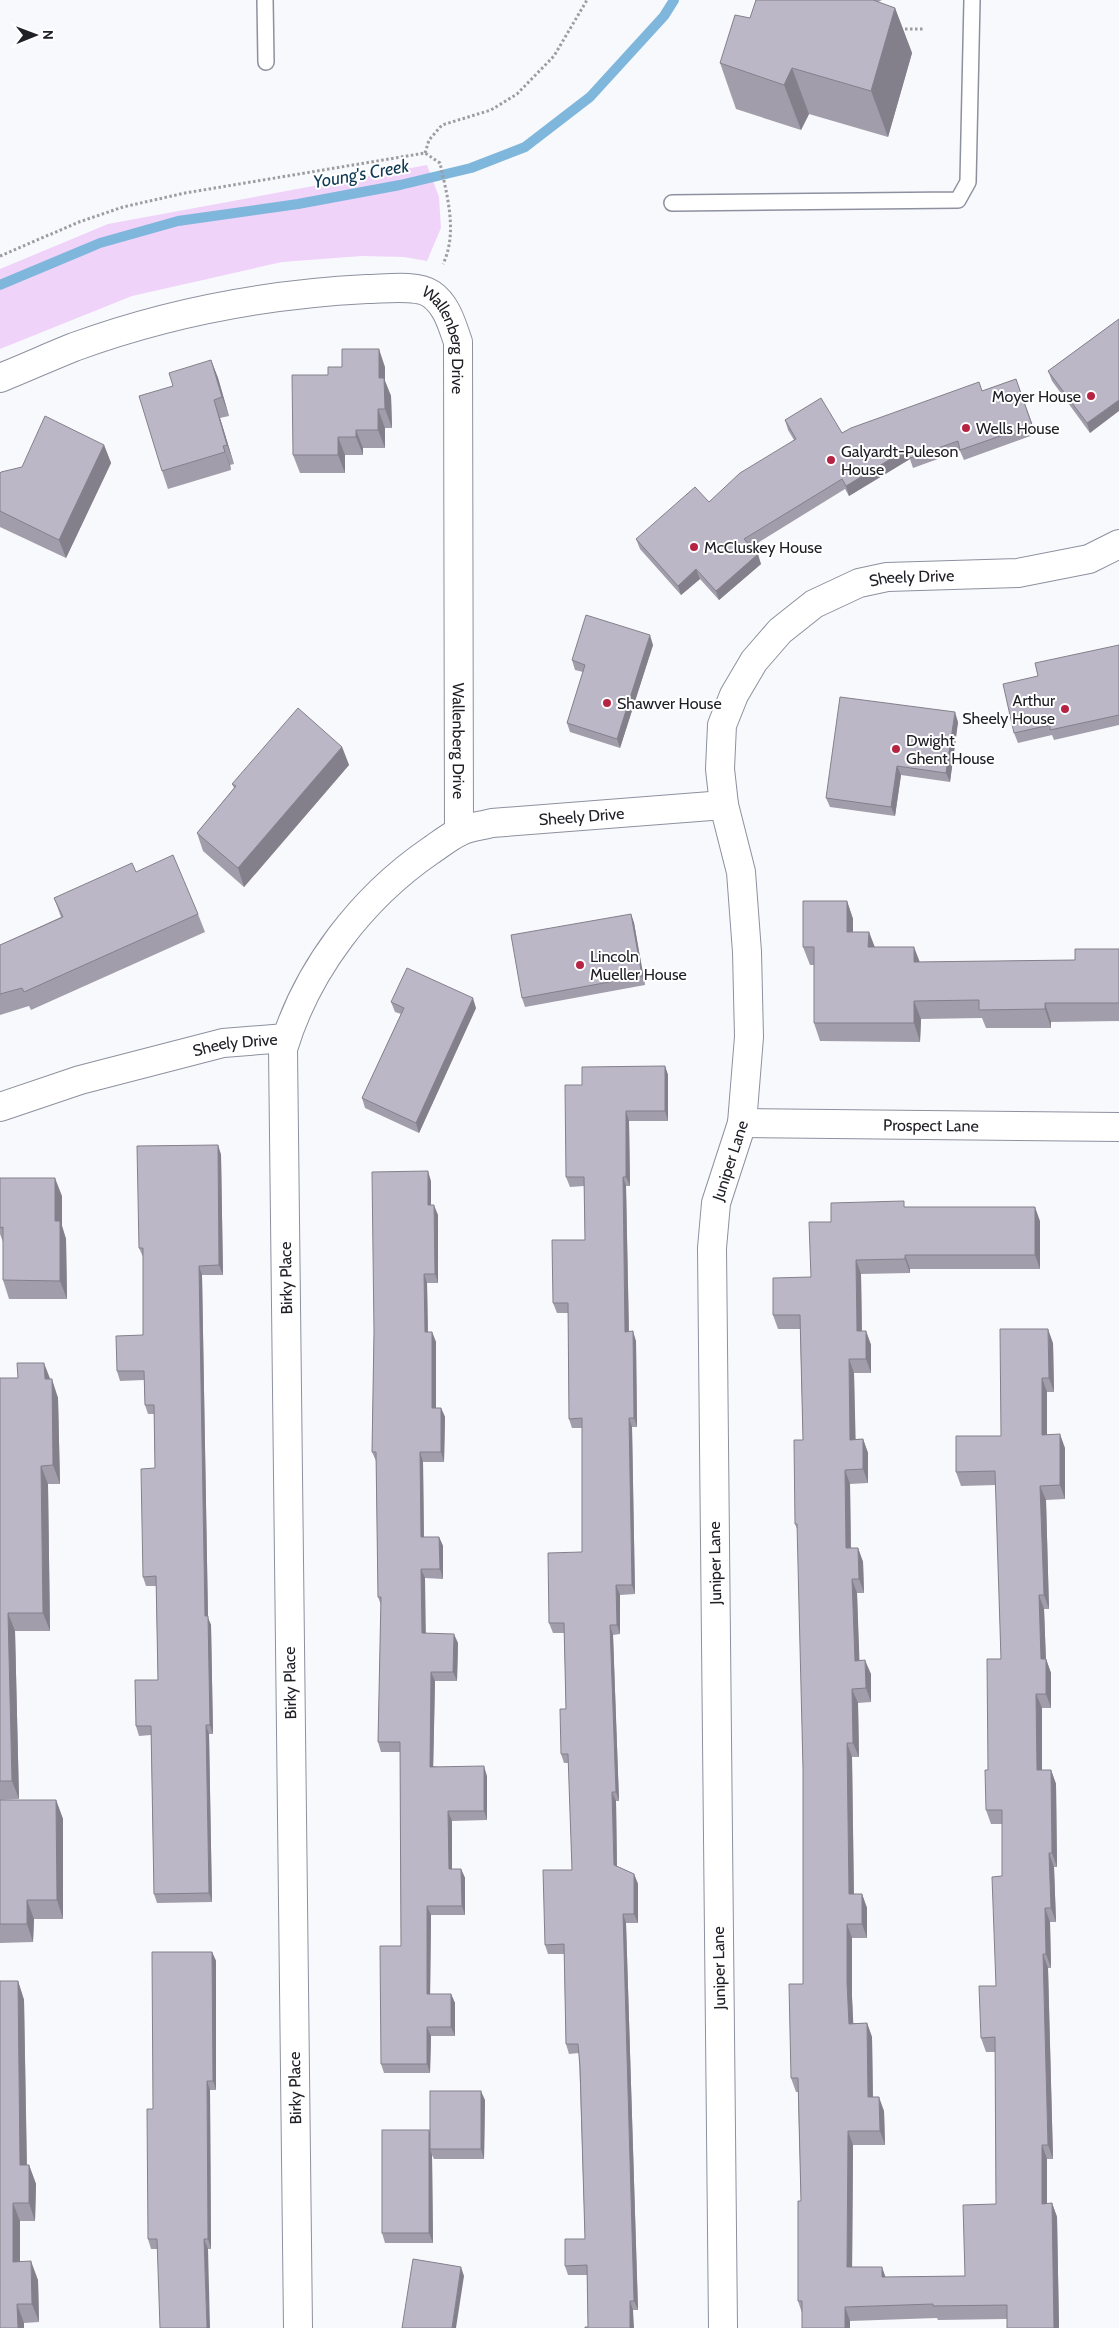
<svg xmlns="http://www.w3.org/2000/svg" width="1119" height="2328" font-family="Cabin,sans-serif">
<style>
.green{fill:#efd3f9}
.lines{fill:none;stroke-linecap:round;stroke-linejoin:round}
.stream{stroke:#7fb6dc;stroke-width:10}
.lane-casing{stroke:#8d909f;stroke-width:18}
.street-casing{stroke:#8d909f;stroke-width:30}
.path{stroke:#9c9da1;stroke-width:3;stroke-dasharray:2.5 2.5;stroke-linecap:butt}
.lane{stroke:#fff;stroke-width:15}
.street{stroke:#fff;stroke-width:28}
.wall{fill:#a29dab}
.shaded-wall{fill:#84808b}
.building{fill:#bcb7c7;stroke:#84808b}
.poi-dot{fill:#b62443;stroke:#fff;stroke-width:2}
.labels{text-anchor:middle;dominant-baseline:central;stroke-width:4;stroke-linejoin:round;paint-order:stroke}
.street-label{font-size:16px;fill:#202127;stroke:#fff}
.poi-label{font-size:16px;fill:#202127;stroke:#fff;text-anchor:start}
.water-label{font-size:18px;font-style:italic;fill:#0e3a54;stroke:#fff}
</style>
<rect width="100%" height="100%" fill="#f8f9fc"/>
<!-- green -->
<path class="green" d="M 427,165 L 439,197 L 441,228 L 427,261 L 404,257 L 362,256 L 282,262 L 132,296 L 0,349 L 0,269 L 108,224 Z"/>
<g class="lines">
<!-- stream -->
<path class="stream" d="M 0,285 L 100,243 L 178,221 L 298,204 L 400,185 L 471,168 L 525,147 L 590,97 L 664,16 L 674,0"/>
<defs>
<g id="lane">
<path d="M 265,0 L 266,62"/>
<path d="M 672,203 L 958,200 L 968,182 L 972,0"/>
</g>
<g id="street">
<path id="s1" d="M 0,378 C 25,368 49,357 74,347 C 167,313 268,294 367,289 C 383,289 417,284 431,294 C 447,305 452,325 458,342 L 459,832"/>
<path id="s2" d="M 0,1107 L 80,1080 L 223,1043 L 286,1038"/>
<path id="s3" d="M 742,1123 L 1119,1127"/>
<path id="s4" d="M 298,2328 L 283,1049 C 307,969 362,898 430,851 C 439,845 449,837 459,832 C 468,827 481,826 492,823 L 724,805"/>
<path id="s5" d="M 723,2328 L 712,1248 L 716,1203 L 742,1123 L 749,1037 L 747,952 L 741,872 L 724,805 L 720,769 L 722,725 L 734,695 L 754,661 L 780,631 L 814,604 L 859,583 L 887,577 L 1018,573 L 1089,559 L 1119,544"/>
</g>
</defs>
<!-- lane casing -->
<use href="#lane" class="lane-casing"/>
<!-- street casing -->
<use href="#street" class="street-casing"/>
<!-- path -->
<g class="path">
<path d="M 900,29 L 925,29"/>
<path d="M 425,153 L 429,140 L 442,125 L 491,110 L 517,94 L 554,56 L 587,0"/>
<path d="M 0,256 L 79,222 L 123,207 L 185,193 L 425,153 L 440,163 C 447,195 458,233 443,264"/>
</g>
<!-- lane -->
<use href="#lane" class="lane"/>
<!-- street -->
<use href="#street" class="street"/>
</g>
<!-- wall -->
<g class="wall">
<path d="M 756,0 L 882,0 L 878,2 L 895,8 L 912,53 L 888,137 L 809,114 L 801,130 L 736,109 L 720,63 L 750,18 Z"/>
<path d="M 1119,319 L 1090,433 L 1052,381 L 1048,371 Z"/>
<path d="M 211,360 L 218,378 L 229,416 L 220,418 L 234,464 L 230,465 L 231,470 L 168,489 L 162,471 L 173,386 Z"/>
<path d="M 385,367 L 385,381 L 391,396 L 392,428 L 385,428 L 385,448 L 363,448 L 363,455 L 345,455 L 345,473 L 300,473 L 293,455 L 328,375 Z"/>
<path d="M 1016,379 L 1036,434 L 964,460 L 960,451 L 913,468 L 910,459 L 849,496 L 845,489 L 751,547 L 761,564 L 719,600 L 700,579 L 681,595 L 640,549 L 636,539 L 709,502 L 794,440 L 788,430 L 785,420 L 842,433 L 982,391 Z"/>
<path d="M 104,445 L 111,463 L 66,558 L 0,527 L 0,473 Z"/>
<path d="M 653,645 L 620,748 L 570,732 L 567,723 L 583,672 L 575,670 L 572,660 Z"/>
<path d="M 1119,645 L 1119,725 L 1054,740 L 1052,735 L 1018,743 L 1014,733 L 1038,676 Z"/>
<path d="M 958,722 L 950,782 L 901,775 L 895,816 L 830,807 L 826,798 Z"/>
<path d="M 342,747 L 349,765 L 244,887 L 203,851 L 197,833 L 234,788 L 232,784 Z"/>
<path d="M 136,872 L 198,914 L 205,932 L 31,1010 L 29,1006 L 0,1015 L 0,945 L 61,917 L 54,898 Z"/>
<path d="M 847,901 L 853,919 L 853,932 L 869,932 L 874,947 L 919,962 L 1075,960 L 1119,949 L 1119,1021 L 1051,1022 L 1051,1028 L 986,1028 L 982,1018 L 921,1019 L 920,1042 L 820,1041 L 814,1023 L 814,965 L 810,965 L 803,947 Z"/>
<path d="M 631,914 L 634,923 L 645,985 L 525,1007 L 522,998 Z"/>
<path d="M 391,1002 L 476,1008 L 419,1133 L 365,1108 L 362,1098 L 401,1014 L 395,1012 Z"/>
<path d="M 665,1066 L 668,1075 L 668,1121 L 629,1121 L 630,1186 L 626,1186 L 629,1331 L 636,1341 L 637,1427 L 632,1427 L 635,1594 L 620,1595 L 620,1634 L 613,1635 L 619,1801 L 616,1801 L 617,1866 L 634,1874 L 638,1884 L 638,1923 L 626,1923 L 638,2310 L 633,2310 L 588,2327 L 587,2275 L 568,2275 L 565,2266 L 585,2239 L 579,2053 L 569,2054 L 566,2044 L 564,1954 L 548,1954 L 545,1945 L 572,1870 L 569,1763 L 564,1763 L 561,1754 L 566,1709 L 564,1633 L 553,1633 L 549,1623 L 582,1552 L 582,1428 L 572,1428 L 569,1419 L 568,1313 L 557,1313 L 553,1303 L 585,1240 L 584,1186 L 570,1187 L 566,1177 L 582,1085 Z"/>
<path d="M 218,1145 L 221,1155 L 223,1275 L 202,1275 L 208,1618 L 211,1625 L 213,1734 L 209,1734 L 212,1902 L 157,1903 L 154,1894 L 151,1735 L 139,1736 L 136,1726 L 158,1680 L 156,1586 L 146,1586 L 143,1577 L 155,1468 L 154,1414 L 148,1414 L 145,1405 L 144,1380 L 120,1381 L 117,1371 L 143,1335 L 143,1257 L 139,1248 Z"/>
<path d="M 0,1178 L 62,1196 L 62,1226 L 66,1239 L 67,1299 L 9,1299 L 3,1280 L 3,1242 L 0,1234 Z"/>
<path d="M 431,1181 L 431,1205 L 438,1215 L 438,1283 L 427,1283 L 428,1332 L 432,1332 L 436,1342 L 436,1408 L 441,1408 L 445,1417 L 444,1462 L 423,1462 L 424,1537 L 439,1537 L 443,1546 L 443,1579 L 425,1578 L 425,1633 L 458,1643 L 457,1681 L 435,1681 L 433,1766 L 487,1776 L 487,1820 L 452,1821 L 452,1869 L 461,1869 L 465,1878 L 465,1915 L 431,1915 L 430,1994 L 451,1994 L 455,2003 L 455,2036 L 431,2036 L 430,2073 L 384,2073 L 381,2064 L 401,1946 L 400,1752 L 381,1752 L 378,1742 L 381,1605 L 378,1597 L 376,1461 L 372,1452 L 374,1332 Z"/>
<path d="M 906,1207 L 1040,1221 L 1040,1269 L 910,1269 L 910,1273 L 861,1274 L 862,1331 L 866,1331 L 871,1345 L 871,1373 L 854,1373 L 855,1439 L 863,1439 L 868,1453 L 868,1483 L 850,1484 L 851,1548 L 858,1548 L 863,1562 L 864,1593 L 857,1593 L 859,1660 L 871,1674 L 871,1702 L 858,1703 L 859,1757 L 852,1757 L 854,1894 L 862,1894 L 867,1908 L 867,1938 L 852,1938 L 852,1997 L 853,2023 L 867,2023 L 872,2037 L 873,2097 L 884,2111 L 885,2145 L 853,2145 L 852,2267 L 886,2277 L 965,2276 L 996,2204 L 995,2052 L 986,2052 L 981,2038 L 996,1986 L 1002,1876 L 1002,1824 L 991,1824 L 986,1810 L 988,1770 L 1001,1659 L 996,1485 L 961,1486 L 956,1472 L 1001,1436 L 1053,1343 L 1054,1392 L 1047,1392 L 1047,1435 L 1065,1448 L 1065,1499 L 1046,1500 L 1049,1609 L 1044,1609 L 1046,1659 L 1051,1673 L 1051,1708 L 1042,1708 L 1042,1770 L 1051,1770 L 1056,1784 L 1057,1867 L 1054,1867 L 1056,1922 L 1050,1922 L 1051,1968 L 1048,1968 L 1053,2159 L 1047,2159 L 1047,2204 L 1052,2203 L 1057,2217 L 1059,2328 L 1007,2328 L 1007,2319 L 938,2320 L 937,2318 L 850,2321 L 802,2313 L 798,2301 L 801,2201 L 798,2092 L 796,2092 L 791,2078 L 803,1984 L 803,1769 L 798,1531 L 795,1524 L 803,1440 L 800,1329 L 778,1329 L 773,1315 L 811,1277 L 831,1222 Z"/>
<path d="M 0,1378 L 50,1379 L 58,1398 L 60,1484 L 48,1484 L 50,1631 L 15,1631 L 19,1799 L 0,1800 Z"/>
<path d="M 0,1800 L 56,1800 L 63,1819 L 63,1919 L 34,1919 L 33,1942 L 0,1943 Z"/>
<path d="M 212,1952 L 216,1961 L 216,2090 L 210,2090 L 211,2249 L 151,2249 L 148,2239 L 153,2109 Z"/>
<path d="M 18,1981 L 24,2000 L 27,2165 L 29,2165 L 36,2184 L 35,2221 L 20,2221 L 20,2262 L 38,2280 L 39,2322 L 24,2323 L 0,2328 Z"/>
<path d="M 485,2100 L 484,2159 L 434,2159 L 432,2155 L 433,2243 L 385,2243 L 382,2233 L 429,2130 L 430,2134 Z"/>
</g>
<!-- shaded-wall -->
<g class="shaded-wall">
<path d="M 895,8 L 912,53 L 888,137 L 871,91 Z"/>
<path d="M 792,68 L 809,114 L 801,130 L 784,85 Z"/>
<path d="M 379,349 L 385,367 L 385,381 L 391,396 L 392,428 L 385,409 L 379,378 Z"/>
<path d="M 211,360 L 218,378 L 229,416 L 222,397 Z"/>
<path d="M 214,400 L 220,418 L 234,464 L 227,445 Z"/>
<path d="M 1119,400 L 1119,411 L 1090,433 L 1087,423 Z"/>
<path d="M 378,409 L 385,428 L 385,448 L 378,430 Z"/>
<path d="M 356,430 L 363,448 L 363,455 L 356,437 Z"/>
<path d="M 338,437 L 345,455 L 345,473 L 338,455 Z"/>
<path d="M 104,445 L 111,463 L 66,558 L 59,540 Z"/>
<path d="M 223,446 L 230,465 L 231,470 Z"/>
<path d="M 907,449 L 910,459 L 849,496 L 846,486 Z"/>
<path d="M 758,554 L 761,564 L 719,600 L 716,591 Z"/>
<path d="M 696,569 L 700,579 L 681,595 L 678,586 Z"/>
<path d="M 650,635 L 653,645 L 620,748 L 617,739 Z"/>
<path d="M 955,712 L 958,722 L 950,782 L 946,773 Z"/>
<path d="M 342,747 L 349,765 L 244,887 L 238,868 Z"/>
<path d="M 897,766 L 901,775 L 895,816 L 891,807 Z"/>
<path d="M 847,901 L 853,919 L 853,950 L 847,932 Z"/>
<path d="M 631,914 L 634,923 L 645,985 L 642,976 Z"/>
<path d="M 869,932 L 876,950 L 868,947 Z"/>
<path d="M 914,947 L 921,965 L 914,962 Z"/>
<path d="M 473,998 L 476,1008 L 419,1133 L 416,1123 Z"/>
<path d="M 914,1001 L 921,1019 L 920,1042 L 914,1023 Z"/>
<path d="M 1045,1003 L 1051,1022 L 1051,1028 L 1045,1009 Z"/>
<path d="M 665,1066 L 668,1075 L 668,1121 L 665,1111 Z"/>
<path d="M 626,1111 L 629,1121 L 630,1186 L 626,1177 Z"/>
<path d="M 218,1145 L 221,1155 L 223,1275 L 219,1265 Z"/>
<path d="M 428,1171 L 431,1181 L 431,1215 L 428,1205 Z"/>
<path d="M 623,1177 L 626,1186 L 629,1341 L 625,1332 Z"/>
<path d="M 55,1178 L 62,1196 L 62,1226 L 66,1239 L 67,1299 L 60,1281 L 55,1221 Z"/>
<path d="M 434,1205 L 438,1215 L 438,1283 L 435,1274 Z"/>
<path d="M 1035,1207 L 1040,1221 L 1040,1269 L 1035,1255 Z"/>
<path d="M 905,1255 L 910,1269 L 910,1273 L 905,1259 Z"/>
<path d="M 856,1260 L 861,1274 L 862,1345 L 857,1331 Z"/>
<path d="M 199,1266 L 202,1275 L 208,1618 L 211,1625 L 213,1734 L 210,1725 L 205,1616 Z"/>
<path d="M 424,1274 L 427,1283 L 428,1342 L 425,1332 Z"/>
<path d="M 1048,1329 L 1053,1343 L 1054,1392 L 1049,1378 Z"/>
<path d="M 633,1331 L 636,1341 L 637,1427 L 634,1418 Z"/>
<path d="M 866,1331 L 871,1345 L 871,1373 L 866,1359 Z"/>
<path d="M 432,1332 L 436,1342 L 436,1418 L 432,1408 Z"/>
<path d="M 849,1359 L 854,1373 L 856,1454 L 850,1440 Z"/>
<path d="M 44,1363 L 51,1381 L 45,1379 Z"/>
<path d="M 1042,1378 L 1047,1392 L 1047,1449 L 1042,1435 Z"/>
<path d="M 52,1379 L 58,1398 L 60,1484 L 53,1465 Z"/>
<path d="M 441,1408 L 445,1417 L 444,1462 L 441,1452 Z"/>
<path d="M 629,1418 L 632,1427 L 635,1594 L 632,1585 Z"/>
<path d="M 1060,1434 L 1065,1448 L 1065,1499 L 1060,1485 Z"/>
<path d="M 863,1439 L 868,1453 L 868,1483 L 863,1469 Z"/>
<path d="M 420,1452 L 423,1462 L 424,1546 L 421,1537 Z"/>
<path d="M 41,1466 L 48,1484 L 50,1631 L 43,1613 Z"/>
<path d="M 845,1470 L 850,1484 L 851,1562 L 846,1548 Z"/>
<path d="M 1040,1486 L 1046,1500 L 1049,1609 L 1044,1595 Z"/>
<path d="M 439,1537 L 443,1546 L 443,1579 L 440,1569 Z"/>
<path d="M 858,1548 L 863,1562 L 864,1593 L 859,1579 Z"/>
<path d="M 421,1569 L 425,1578 L 426,1642 L 422,1633 Z"/>
<path d="M 852,1579 L 857,1593 L 860,1675 L 855,1661 Z"/>
<path d="M 616,1585 L 620,1595 L 620,1634 L 617,1625 Z"/>
<path d="M 1039,1595 L 1044,1609 L 1046,1664 L 1046,1659 L 1051,1673 L 1051,1708 L 1046,1694 L 1041,1659 Z"/>
<path d="M 8,1613 L 15,1631 L 19,1799 L 12,1781 Z"/>
<path d="M 610,1625 L 613,1635 L 619,1801 L 616,1792 Z"/>
<path d="M 454,1634 L 458,1643 L 457,1681 L 453,1672 Z"/>
<path d="M 865,1660 L 871,1674 L 871,1702 L 866,1688 Z"/>
<path d="M 431,1672 L 435,1681 L 433,1776 L 430,1767 Z"/>
<path d="M 852,1689 L 858,1703 L 859,1757 L 853,1743 Z"/>
<path d="M 1036,1694 L 1042,1708 L 1042,1784 L 1037,1770 Z"/>
<path d="M 206,1725 L 209,1734 L 212,1902 L 209,1893 Z"/>
<path d="M 847,1743 L 852,1757 L 854,1908 L 849,1894 Z"/>
<path d="M 484,1766 L 487,1776 L 487,1820 L 484,1811 Z"/>
<path d="M 1051,1770 L 1056,1784 L 1057,1867 L 1052,1853 Z"/>
<path d="M 612,1792 L 616,1801 L 617,1874 L 614,1865 Z"/>
<path d="M 56,1800 L 63,1819 L 63,1919 L 57,1900 Z"/>
<path d="M 448,1811 L 452,1821 L 452,1878 L 449,1869 Z"/>
<path d="M 1049,1853 L 1054,1867 L 1056,1922 L 1051,1908 Z"/>
<path d="M 461,1869 L 465,1878 L 465,1915 L 462,1906 Z"/>
<path d="M 634,1874 L 638,1884 L 638,1923 L 634,1914 Z"/>
<path d="M 862,1894 L 867,1908 L 867,1938 L 862,1924 Z"/>
<path d="M 27,1900 L 34,1919 L 33,1942 L 27,1924 Z"/>
<path d="M 427,1906 L 431,1915 L 430,2003 L 427,1994 Z"/>
<path d="M 1045,1908 L 1050,1922 L 1051,1968 L 1046,1954 Z"/>
<path d="M 623,1914 L 626,1923 L 638,2310 L 634,2301 Z"/>
<path d="M 847,1924 L 852,1938 L 852,1997 L 854,2038 L 849,2024 L 847,1983 Z"/>
<path d="M 212,1952 L 216,1961 L 216,2090 L 213,2081 Z"/>
<path d="M 1043,1954 L 1048,1968 L 1053,2159 L 1048,2145 Z"/>
<path d="M 18,1981 L 24,2000 L 27,2183 L 20,2165 Z"/>
<path d="M 451,1994 L 455,2003 L 455,2036 L 451,2027 Z"/>
<path d="M 867,2023 L 872,2037 L 873,2111 L 868,2097 Z"/>
<path d="M 427,2027 L 431,2036 L 430,2073 L 427,2064 Z"/>
<path d="M 207,2081 L 210,2090 L 211,2249 L 208,2239 Z"/>
<path d="M 481,2091 L 485,2100 L 484,2159 L 481,2149 Z"/>
<path d="M 879,2097 L 884,2111 L 885,2145 L 880,2131 Z"/>
<path d="M 429,2130 L 432,2139 L 430,2149 L 432,2155 L 433,2243 L 429,2233 Z"/>
<path d="M 848,2131 L 853,2145 L 852,2281 L 847,2267 Z"/>
<path d="M 1042,2145 L 1047,2159 L 1047,2218 L 1042,2204 Z"/>
<path d="M 29,2165 L 36,2184 L 35,2221 L 29,2203 Z"/>
<path d="M 13,2203 L 20,2221 L 20,2280 L 13,2262 Z"/>
<path d="M 1052,2203 L 1057,2217 L 1059,2328 L 1054,2328 Z"/>
<path d="M 204,2239 L 208,2249 L 210,2328 L 207,2328 Z"/>
<path d="M 31,2261 L 38,2280 L 39,2322 L 32,2304 Z"/>
<path d="M 461,2267 L 464,2276 L 456,2328 L 452,2328 Z"/>
<path d="M 882,2267 L 887,2281 L 882,2277 Z"/>
<path d="M 630,2301 L 633,2310 L 634,2328 L 630,2328 Z"/>
<path d="M 17,2304 L 24,2323 L 24,2328 L 18,2328 Z"/>
<path d="M 845,2307 L 850,2321 L 850,2328 L 845,2328 Z"/>
</g>
<!-- building -->
<g class="building">
<path d="M 756,0 L 873,0 L 895,8 L 871,91 L 792,68 L 784,85 L 720,63 L 735,15 L 750,18 Z"/>
<path d="M 1119,319 L 1119,400 L 1087,423 L 1048,371 Z"/>
<path d="M 342,349 L 379,349 L 379,378 L 384,378 L 385,409 L 378,409 L 378,430 L 356,430 L 356,437 L 338,437 L 338,455 L 293,455 L 292,375 L 328,375 L 328,367 L 342,367 Z"/>
<path d="M 211,360 L 222,397 L 214,400 L 227,445 L 223,446 L 225,452 L 162,471 L 139,396 L 173,386 L 169,373 Z"/>
<path d="M 1016,379 L 1032,425 L 960,450 L 958,441 L 910,458 L 907,449 L 846,486 L 842,479 L 744,539 L 758,554 L 716,591 L 696,569 L 678,586 L 636,539 L 695,487 L 709,502 L 740,473 L 796,439 L 785,420 L 821,398 L 842,433 L 851,428 L 979,382 L 982,391 Z"/>
<path d="M 45,416 L 104,445 L 59,540 L 0,511 L 0,473 L 1,472 L 22,467 Z"/>
<path d="M 586,615 L 650,635 L 617,739 L 567,723 L 585,665 L 572,660 Z"/>
<path d="M 1119,645 L 1119,715 L 1050,730 L 1050,725 L 1014,733 L 1003,684 L 1038,676 L 1035,663 Z"/>
<path d="M 840,697 L 955,712 L 946,773 L 897,766 L 891,807 L 826,798 Z"/>
<path d="M 298,708 L 342,747 L 238,868 L 197,833 L 236,786 L 232,784 Z"/>
<path d="M 173,855 L 198,914 L 24,992 L 22,988 L 0,994 L 0,945 L 63,917 L 54,898 L 132,863 L 136,872 Z"/>
<path d="M 803,901 L 847,901 L 847,932 L 869,932 L 868,947 L 914,947 L 914,962 L 1075,960 L 1075,949 L 1119,949 L 1119,1003 L 1045,1003 L 1045,1009 L 979,1010 L 979,1000 L 914,1001 L 914,1023 L 814,1023 L 814,947 L 803,947 Z"/>
<path d="M 631,914 L 642,976 L 522,998 L 511,935 Z"/>
<path d="M 407,968 L 473,998 L 416,1123 L 362,1098 L 404,1008 L 391,1002 Z"/>
<path d="M 665,1066 L 665,1111 L 626,1111 L 626,1177 L 623,1177 L 625,1332 L 633,1331 L 634,1418 L 629,1418 L 632,1585 L 616,1585 L 617,1625 L 610,1625 L 616,1792 L 612,1792 L 614,1865 L 634,1874 L 634,1914 L 623,1914 L 634,2301 L 630,2301 L 630,2328 L 585,2328 L 585,2327 L 588,2327 L 587,2265 L 565,2266 L 565,2239 L 585,2239 L 580,2067 L 578,2044 L 566,2044 L 564,1944 L 545,1945 L 543,1870 L 572,1870 L 568,1754 L 561,1754 L 560,1709 L 566,1709 L 564,1623 L 549,1623 L 548,1553 L 582,1552 L 582,1418 L 569,1419 L 568,1303 L 553,1303 L 552,1240 L 585,1240 L 584,1177 L 566,1177 L 565,1085 L 582,1085 L 582,1067 Z"/>
<path d="M 218,1145 L 219,1265 L 199,1266 L 205,1616 L 208,1616 L 210,1725 L 206,1725 L 209,1893 L 154,1894 L 151,1726 L 136,1726 L 135,1680 L 158,1680 L 156,1576 L 143,1577 L 141,1469 L 155,1468 L 154,1405 L 145,1405 L 144,1371 L 117,1371 L 116,1336 L 143,1335 L 143,1248 L 139,1248 L 137,1146 Z"/>
<path d="M 428,1171 L 428,1205 L 434,1205 L 435,1274 L 424,1274 L 425,1332 L 432,1332 L 432,1408 L 441,1408 L 441,1452 L 420,1452 L 421,1537 L 439,1537 L 440,1569 L 421,1569 L 422,1633 L 454,1634 L 453,1672 L 431,1672 L 430,1767 L 484,1766 L 484,1811 L 448,1811 L 449,1869 L 461,1869 L 462,1906 L 427,1906 L 427,1994 L 451,1994 L 451,2027 L 427,2027 L 427,2064 L 381,2064 L 380,1946 L 401,1946 L 400,1742 L 378,1742 L 381,1597 L 378,1597 L 376,1452 L 372,1452 L 374,1332 L 372,1172 Z"/>
<path d="M 0,1178 L 55,1178 L 55,1221 L 60,1221 L 60,1281 L 3,1280 L 3,1227 L 0,1228 Z"/>
<path d="M 904,1201 L 904,1207 L 1035,1207 L 1035,1255 L 905,1255 L 905,1259 L 856,1260 L 857,1331 L 866,1331 L 866,1359 L 849,1359 L 850,1440 L 863,1439 L 863,1469 L 845,1470 L 846,1548 L 858,1548 L 859,1579 L 852,1579 L 855,1661 L 865,1660 L 866,1688 L 852,1689 L 853,1743 L 847,1743 L 849,1894 L 862,1894 L 862,1924 L 847,1924 L 847,1983 L 849,2024 L 867,2023 L 868,2097 L 879,2097 L 880,2131 L 848,2131 L 847,2267 L 882,2267 L 882,2277 L 965,2276 L 963,2205 L 996,2204 L 995,2037 L 981,2038 L 979,1986 L 996,1986 L 992,1877 L 1002,1876 L 1002,1810 L 986,1810 L 985,1770 L 988,1770 L 987,1659 L 1001,1659 L 995,1471 L 956,1472 L 956,1436 L 1001,1436 L 1000,1329 L 1048,1329 L 1049,1378 L 1042,1378 L 1042,1435 L 1060,1434 L 1060,1485 L 1040,1486 L 1044,1595 L 1039,1595 L 1041,1659 L 1046,1659 L 1046,1694 L 1036,1694 L 1037,1770 L 1051,1770 L 1052,1853 L 1049,1853 L 1051,1908 L 1045,1908 L 1046,1954 L 1043,1954 L 1048,2145 L 1042,2145 L 1042,2204 L 1052,2203 L 1054,2328 L 1007,2328 L 1007,2305 L 933,2306 L 933,2304 L 845,2307 L 845,2328 L 802,2328 L 802,2301 L 798,2301 L 798,2201 L 801,2201 L 798,2078 L 791,2078 L 789,1984 L 803,1984 L 803,1769 L 797,1524 L 795,1524 L 794,1440 L 803,1440 L 800,1315 L 773,1315 L 773,1278 L 811,1277 L 809,1222 L 831,1222 L 831,1203 Z"/>
<path d="M 17,1363 L 44,1363 L 45,1379 L 52,1379 L 53,1465 L 41,1466 L 43,1613 L 8,1613 L 12,1781 L 0,1781 L 0,1378 L 18,1378 Z"/>
<path d="M 0,1800 L 56,1800 L 57,1900 L 27,1900 L 27,1924 L 0,1924 Z"/>
<path d="M 152,1952 L 212,1952 L 213,2081 L 207,2081 L 208,2239 L 204,2239 L 207,2328 L 160,2328 L 157,2239 L 148,2239 L 147,2109 L 153,2109 Z"/>
<path d="M 0,1981 L 18,1981 L 20,2165 L 29,2165 L 29,2203 L 13,2203 L 13,2262 L 31,2261 L 32,2304 L 17,2304 L 18,2328 L 0,2328 Z"/>
<rect x="430" y="2091" width="51" height="58"/>
<rect x="382" y="2130" width="47" height="103"/>
<path d="M 413,2259 L 461,2267 L 452,2328 L 402,2328 Z"/>
</g>
<!-- markers -->
<g class="poi-dot">
<circle cx="1091" cy="396" r="5"/>
<circle cx="966" cy="428" r="5"/>
<circle cx="831" cy="460" r="5"/>
<circle cx="694" cy="547" r="5"/>
<circle cx="607" cy="703" r="5"/>
<circle cx="1065" cy="709" r="5"/>
<circle cx="896" cy="749" r="5"/>
<circle cx="580" cy="965" r="5"/>
</g>
<g class="labels">
<!-- street labels -->
<g class="street-label">
<text stroke="none"><textPath href="#s1" startOffset="495">Wallenberg Drive</textPath></text>
<text stroke="none"><textPath href="#s5" startOffset="1868">Sheely Drive</textPath></text>
<text stroke="none"><textPath href="#s1" startOffset="900">Wallenberg Drive</textPath></text>
<text stroke="none"><textPath href="#s4" startOffset="1689">Sheely Drive</textPath></text>
<text stroke="none"><textPath href="#s2" startOffset="244">Sheely Drive</textPath></text>
<text stroke="none"><textPath href="#s3" startOffset="189">Prospect Lane</textPath></text>
<text stroke="none"><textPath href="#s5" startOffset="1170">Juniper Lane</textPath></text>
<text transform="translate(286 1278) rotate(-91)">Birky Place</text>
<text transform="translate(715 1563) rotate(-91)">Juniper Lane</text>
<text transform="translate(290 1683) rotate(-91)">Birky Place</text>
<text transform="translate(719 1968) rotate(-91)">Juniper Lane</text>
<text transform="translate(295 2088) rotate(-91)">Birky Place</text>
</g>
<!-- poi labels -->
<g class="poi-label">
<text x="1081" y="396" text-anchor="end">Moyer House</text>
<text x="976" y="428">Wells House</text>
<text x="841" y="451">Galyardt-Puleson<tspan x="841" dy="18">House</tspan></text>
<text x="704" y="547">McCluskey House</text>
<text x="1055" y="700" text-anchor="end">Arthur<tspan x="1055" dy="18">Sheely House</tspan></text>
<text x="617" y="703">Shawver House</text>
<text x="906" y="740">Dwight<tspan x="906" dy="18">Ghent House</tspan></text>
<text x="590" y="956">Lincoln<tspan x="590" dy="18">Mueller House</tspan></text>
</g>
<!-- water labels -->
<g class="water-label">
<text transform="translate(361 174) rotate(-10)">Young's Creek</text>
</g>
</g>
<!-- north arrow -->
<g transform="translate(35 35) rotate(89)" stroke="#ffffff" stroke-width="4" paint-order="stroke">
<path d="M0-4L9 19L0 12L-9 19Z" fill="#202127"/>
<text y="-8" font-size="14" font-weight="bold" text-anchor="middle" fill="#202127">N</text>
</g>
</svg>
